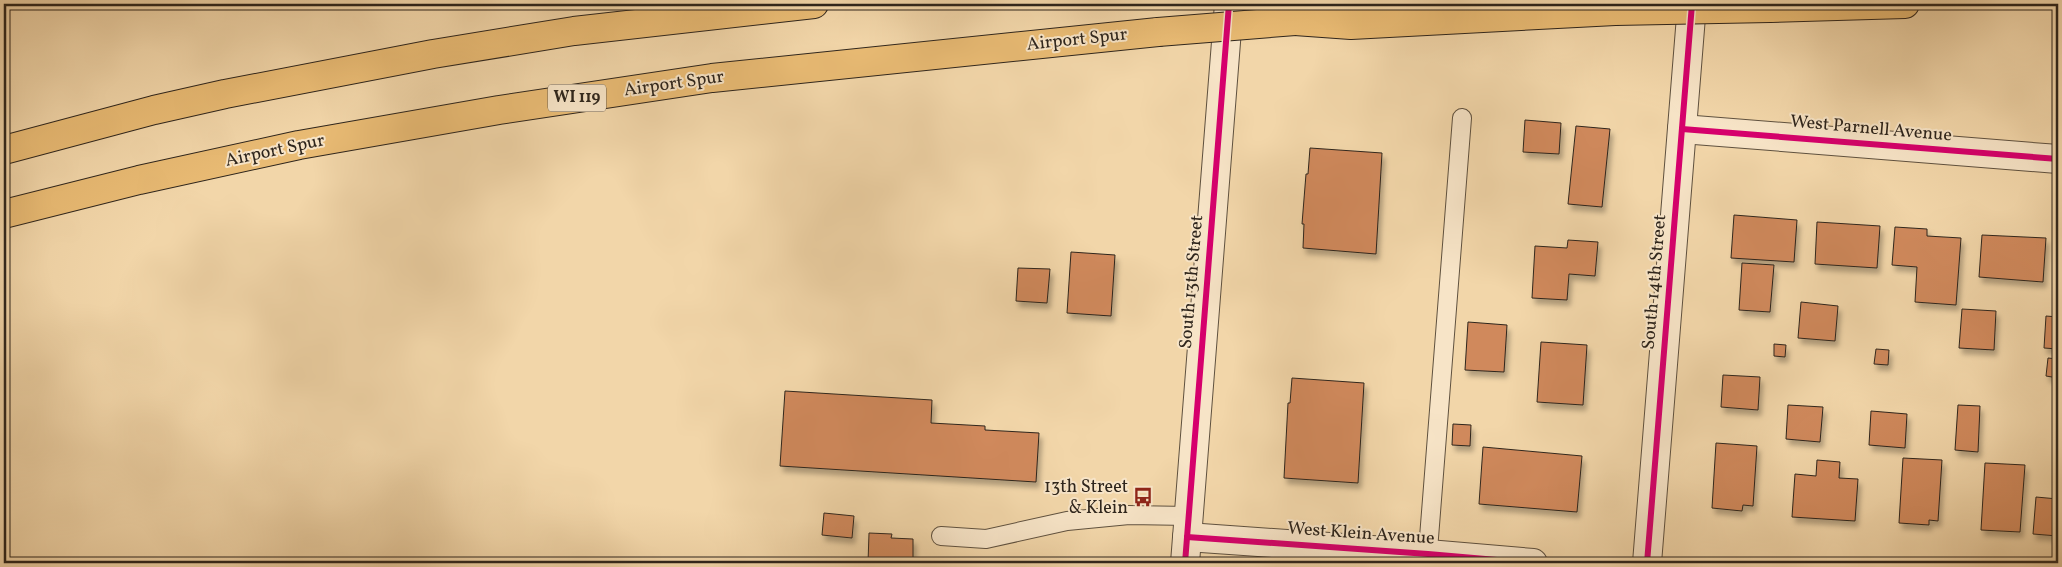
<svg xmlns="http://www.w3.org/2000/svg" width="2062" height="567" font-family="Vollkorn,serif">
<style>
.building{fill:#d0895c;stroke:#2e251c;filter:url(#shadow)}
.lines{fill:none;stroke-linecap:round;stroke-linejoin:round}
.service-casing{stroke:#5f513f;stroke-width:20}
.minor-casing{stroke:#5f513f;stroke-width:30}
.tertiary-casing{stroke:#5f513f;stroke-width:30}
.motorway-casing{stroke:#2e251c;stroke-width:30}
.service{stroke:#f7e4c7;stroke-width:18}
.minor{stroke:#f7e4c7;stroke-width:28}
.tertiary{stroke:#f7e4c7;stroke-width:28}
.motorway{stroke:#e9bb74;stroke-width:28}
.motorway-bridge-casing{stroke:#2e251c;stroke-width:30;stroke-linecap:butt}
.motorway-bridge{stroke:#e9bb74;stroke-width:28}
.cycleway-casing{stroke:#f7e4c7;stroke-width:9}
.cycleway{stroke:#d6006c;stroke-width:6}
.labels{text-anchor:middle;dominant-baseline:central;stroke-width:4;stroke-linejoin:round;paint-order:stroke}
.shield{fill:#f7e4c7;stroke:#6a5e4f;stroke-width:1}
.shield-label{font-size:16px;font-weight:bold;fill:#2e251c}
.street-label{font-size:18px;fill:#2e251c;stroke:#f7e4c7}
.poi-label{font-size:18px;fill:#2e251c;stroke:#f7e4c7;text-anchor:end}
</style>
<defs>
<filter id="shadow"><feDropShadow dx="3" dy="5.5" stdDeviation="2.5" flood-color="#0004"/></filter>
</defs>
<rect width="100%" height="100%" fill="#f2d6a9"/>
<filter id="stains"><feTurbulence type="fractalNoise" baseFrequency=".004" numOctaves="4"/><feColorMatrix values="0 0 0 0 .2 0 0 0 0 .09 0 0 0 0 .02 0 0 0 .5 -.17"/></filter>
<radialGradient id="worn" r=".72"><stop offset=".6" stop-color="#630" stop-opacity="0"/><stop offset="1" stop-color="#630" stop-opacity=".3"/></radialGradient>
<!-- building -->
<g class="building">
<path d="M 1525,120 L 1561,123 L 1559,154 L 1523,152 Z"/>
<path d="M 1576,126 L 1610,129 L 1602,207 L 1568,204 Z"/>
<path d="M 1310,148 L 1382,153 L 1376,254 L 1303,248 L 1304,224 L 1302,224 L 1306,174 L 1308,174 Z"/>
<path d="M 1734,215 L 1797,220 L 1794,262 L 1731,258 Z"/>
<path d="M 1817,222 L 1880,226 L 1877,268 L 1815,264 Z"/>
<path d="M 1895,227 L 1927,229 L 1927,236 L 1961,238 L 1956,305 L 1915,302 L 1917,267 L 1892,265 Z"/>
<path d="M 1982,235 L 2046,238 L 2043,282 L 1979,277 Z"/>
<path d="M 1568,240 L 1598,242 L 1595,276 L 1569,274 L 1567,300 L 1532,298 L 1535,246 L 1567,248 Z"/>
<path d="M 1071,252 L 1115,255 L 1111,316 L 1067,313 Z"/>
<path d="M 1742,263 L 1774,265 L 1770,312 L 1739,310 Z"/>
<path d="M 1018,268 L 1050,269 L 1047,303 L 1016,301 Z"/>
<path d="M 1801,302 L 1838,306 L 1835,341 L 1798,338 Z"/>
<path d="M 1962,309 L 1996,311 L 1994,350 L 1959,348 Z"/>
<path d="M 2046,316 L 2058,317 L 2058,349 L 2044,348 Z"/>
<path d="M 1468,322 L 1507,325 L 1504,372 L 1465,370 Z"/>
<path d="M 1541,342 L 1587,345 L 1583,405 L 1537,402 Z"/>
<path d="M 1774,344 L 1786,345 L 1785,357 L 1774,356 Z"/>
<path d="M 1876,349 L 1889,350 L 1888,365 L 1874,364 Z"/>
<path d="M 2048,358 L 2058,359 L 2058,378 L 2046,376 Z"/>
<path d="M 1723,375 L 1760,377 L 1758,410 L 1721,407 Z"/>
<path d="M 1292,378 L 1364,383 L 1358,483 L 1284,478 L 1288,403 L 1290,403 Z"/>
<path d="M 785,391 L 932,400 L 931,423 L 985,426 L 985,430 L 1039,433 L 1036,482 L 780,466 Z"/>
<path d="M 1788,405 L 1823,407 L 1820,442 L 1786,439 Z"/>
<path d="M 1958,405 L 1980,406 L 1978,452 L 1955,450 Z"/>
<path d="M 1871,411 L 1907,414 L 1905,448 L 1869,445 Z"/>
<path d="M 1453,424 L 1471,425 L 1470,446 L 1452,445 Z"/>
<path d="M 1716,443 L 1757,446 L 1753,506 L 1743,505 L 1742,511 L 1712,508 Z"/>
<path d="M 1483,447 L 1582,456 L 1577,512 L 1479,504 Z"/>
<path d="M 1903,458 L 1942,460 L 1938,521 L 1929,520 L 1929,525 L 1899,523 Z"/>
<path d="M 1817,460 L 1840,462 L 1839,478 L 1858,479 L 1855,521 L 1792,517 L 1795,474 L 1816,476 Z"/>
<path d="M 1985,463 L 2025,465 L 2020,532 L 1981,530 Z"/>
<path d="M 2036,497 L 2058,499 L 2058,536 L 2033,534 Z"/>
<path d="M 824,513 L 854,516 L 852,538 L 822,535 Z"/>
<path d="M 869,533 L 892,534 L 891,538 L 913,539 L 913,563 L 868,563 Z"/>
</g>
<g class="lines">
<defs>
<g id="service">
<path d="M 941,536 L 986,539 L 1067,521 L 1129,515 L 1189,516"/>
<path d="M 1427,563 L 1462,118"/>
</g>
<g id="minor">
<path d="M 1682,129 L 2058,159"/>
<path d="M 1187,537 L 1428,554 L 1533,563"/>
<path d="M 1647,563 L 1692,4"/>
</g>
<path id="tertiary" d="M 1185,563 L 1229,4"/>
<g id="motorway">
<path d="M 1770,8 L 1905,4"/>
<path d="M 1308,17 L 1343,6 L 1360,4"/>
<path d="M 1295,21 L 1351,25 L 1615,11"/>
<path d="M 4,150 L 154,110 L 225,94 L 433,54 L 574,31 L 814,4"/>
<path d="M 4,214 L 139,180 L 299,145 L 499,110 L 712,78 L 1158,32"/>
</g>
</defs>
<!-- service casing -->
<use href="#service" class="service-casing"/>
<!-- minor casing -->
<use href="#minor" class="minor-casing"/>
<!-- tertiary casing -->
<use href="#tertiary" class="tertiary-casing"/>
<!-- motorway casing -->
<use href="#motorway" class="motorway-casing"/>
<!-- service -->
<use href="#service" class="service"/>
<!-- minor -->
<use href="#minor" class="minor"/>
<!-- tertiary -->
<use href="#tertiary" class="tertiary"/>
<!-- motorway -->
<use href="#motorway" class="motorway"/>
<defs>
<g id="motorway-bridge">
<path d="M 1615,11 L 1770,8"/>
<path d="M 1158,32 L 1295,21"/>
</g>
</defs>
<!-- motorway-bridge casing -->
<use href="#motorway-bridge" class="motorway-bridge-casing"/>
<!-- motorway-bridge -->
<use href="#motorway-bridge" class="motorway-bridge"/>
<defs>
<g id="cycleway">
<path d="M 1682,129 L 2058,159"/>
<path d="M 1187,537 L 1428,554 L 1533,563"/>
<path d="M 1185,563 L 1229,4"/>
<path d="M 1647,563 L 1692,4"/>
</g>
</defs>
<!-- cycleway casing -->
<use href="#cycleway" class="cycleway-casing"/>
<!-- cycleway -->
<use href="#cycleway" class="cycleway"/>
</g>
<!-- icons -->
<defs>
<symbol id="bus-bare" viewBox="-9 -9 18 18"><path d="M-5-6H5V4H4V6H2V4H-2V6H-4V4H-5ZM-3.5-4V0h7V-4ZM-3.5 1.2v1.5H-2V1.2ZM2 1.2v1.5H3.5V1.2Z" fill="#8f2418" stroke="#f7e4c7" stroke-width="2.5" paint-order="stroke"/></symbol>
</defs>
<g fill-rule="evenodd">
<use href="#bus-bare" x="1129" y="483" width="28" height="28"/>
</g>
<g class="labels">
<!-- shield labels -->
<rect class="shield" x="548" y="84.5" width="58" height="27" rx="4"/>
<g class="shield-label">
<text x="577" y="98">WI 119</text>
</g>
<!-- street labels -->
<g class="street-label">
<text transform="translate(1077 40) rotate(-6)">Airport Spur</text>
<text transform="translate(674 84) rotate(-8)">Airport Spur</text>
<text transform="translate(1871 129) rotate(5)">West Parnell Avenue</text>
<text transform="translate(275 151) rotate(-12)">Airport Spur</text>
<text transform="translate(1192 282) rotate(-85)">South 13th Street</text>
<text transform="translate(1655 282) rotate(-85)">South 14th Street</text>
<text transform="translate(1361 534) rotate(4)">West Klein Avenue</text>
</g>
<!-- poi labels -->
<g class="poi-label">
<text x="1128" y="487">13th Street<tspan x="1128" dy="21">&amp; Klein</tspan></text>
</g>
</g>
<!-- margin -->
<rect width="2062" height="567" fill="none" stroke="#f2d6a9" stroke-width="20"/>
<rect x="5" y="5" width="2052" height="557" fill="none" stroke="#2e251c" stroke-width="2.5"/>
<rect x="10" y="10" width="2042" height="547" fill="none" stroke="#2e251c"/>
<rect width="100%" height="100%" filter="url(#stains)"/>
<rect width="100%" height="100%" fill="url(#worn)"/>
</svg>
